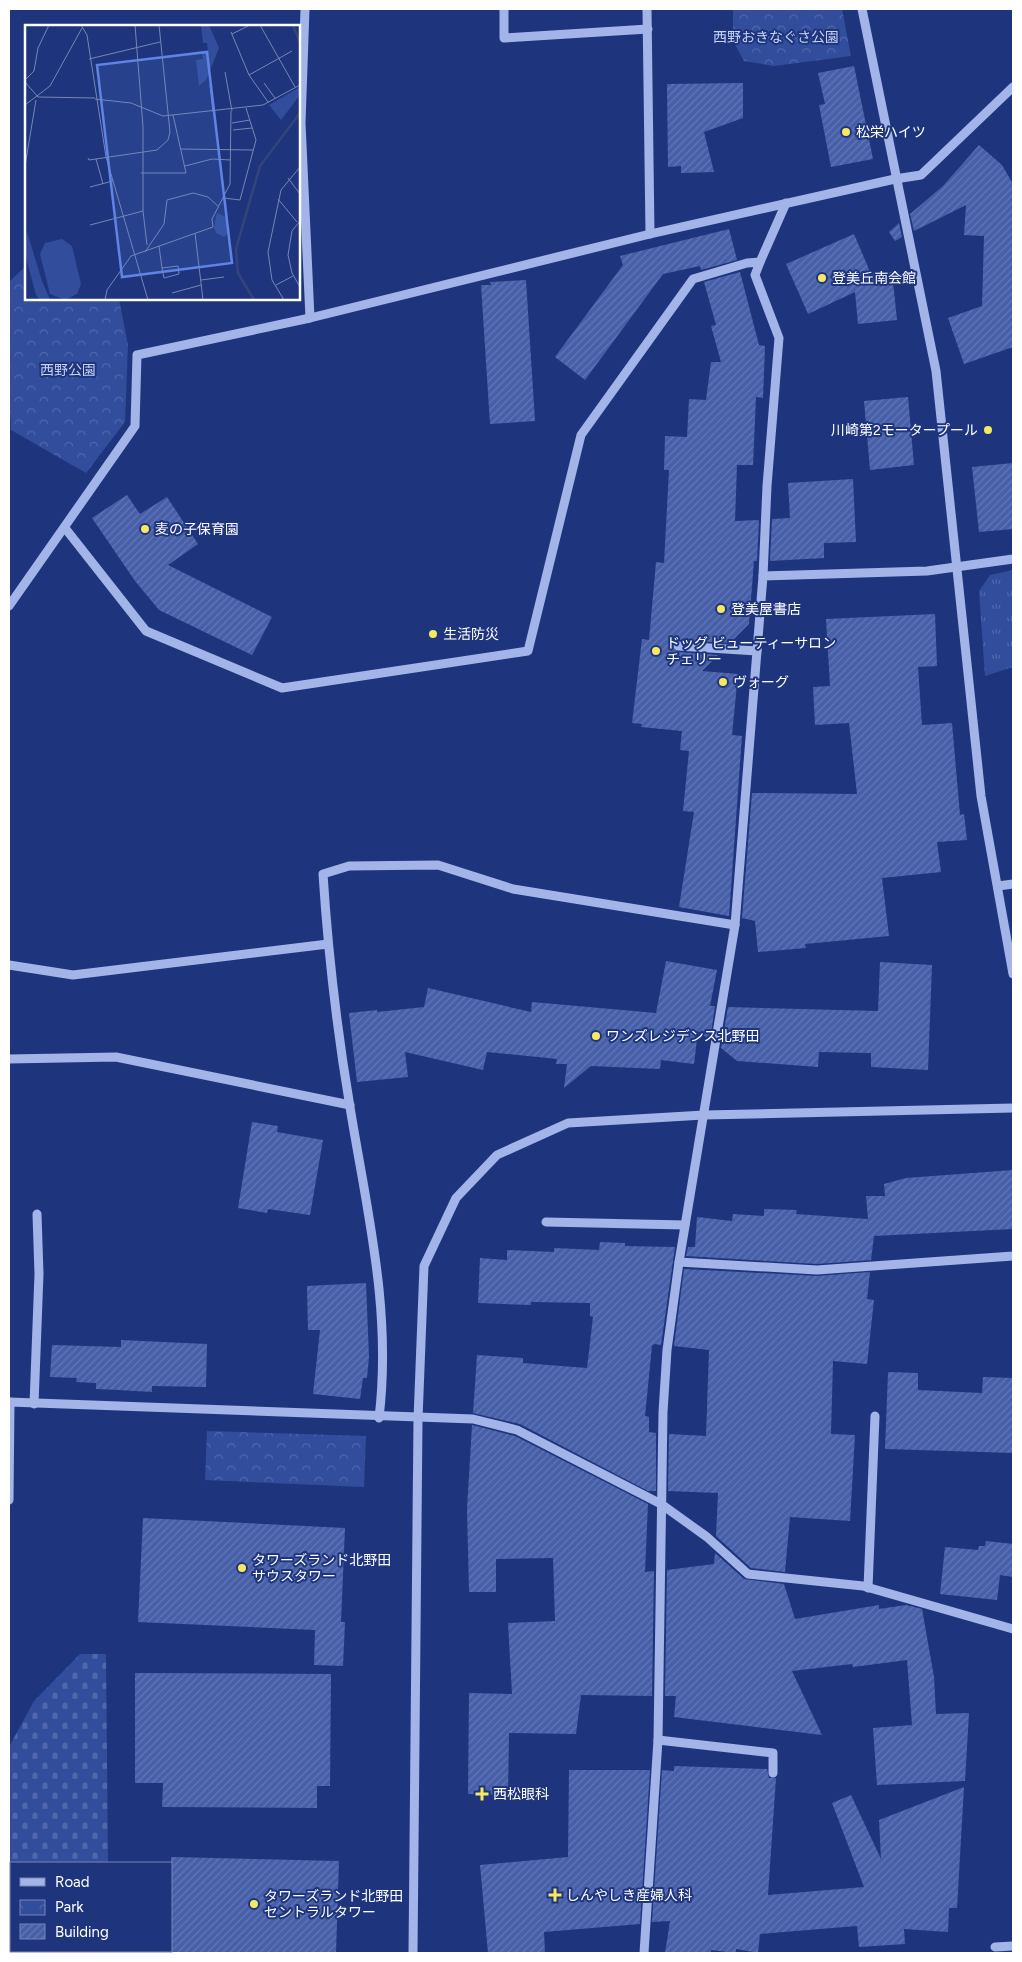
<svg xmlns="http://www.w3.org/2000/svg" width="1022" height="1962" font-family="Figtree,'Noto Sans JP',sans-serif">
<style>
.grass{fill:url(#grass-tufts)}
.cemetery{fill:url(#cemetery-stones)}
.park{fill:url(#park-crowns)}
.building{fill:url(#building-hatch)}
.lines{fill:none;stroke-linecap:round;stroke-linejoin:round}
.minor{stroke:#a2b4e8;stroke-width:9}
.poi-dot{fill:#f6e961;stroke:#1e357e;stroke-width:2}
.labels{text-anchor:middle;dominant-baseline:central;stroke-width:4;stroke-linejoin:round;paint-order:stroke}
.park-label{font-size:14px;fill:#c6d2f6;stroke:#1e357e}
.poi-label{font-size:14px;fill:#fff;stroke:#1e357e;text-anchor:start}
.inset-river{fill:none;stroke:#33447a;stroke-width:2.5}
.inset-road{fill:none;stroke:#7886b2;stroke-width:1}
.view{fill:#6183e4;fill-opacity:0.15;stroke:#6183e4;stroke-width:2.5}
.inset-edge{fill:none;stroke:#fff;stroke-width:2.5}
</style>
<defs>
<pattern id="grass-tufts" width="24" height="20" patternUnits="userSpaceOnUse" patternTransform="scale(1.25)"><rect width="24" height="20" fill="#314d9c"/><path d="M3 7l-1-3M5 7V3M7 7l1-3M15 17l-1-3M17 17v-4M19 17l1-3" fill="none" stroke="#5068ab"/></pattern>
<pattern id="cemetery-stones" width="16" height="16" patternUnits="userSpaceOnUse" patternTransform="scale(1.25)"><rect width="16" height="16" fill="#314d9c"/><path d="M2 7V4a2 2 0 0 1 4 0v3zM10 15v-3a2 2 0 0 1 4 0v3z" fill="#5068ab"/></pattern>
<pattern id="park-crowns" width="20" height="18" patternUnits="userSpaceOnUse" patternTransform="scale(1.25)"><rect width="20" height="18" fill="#314d9c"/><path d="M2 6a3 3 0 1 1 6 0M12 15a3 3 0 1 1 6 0" fill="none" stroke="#5068ab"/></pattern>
<pattern id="building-hatch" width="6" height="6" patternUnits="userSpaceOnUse" patternTransform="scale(1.25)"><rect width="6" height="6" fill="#475fa8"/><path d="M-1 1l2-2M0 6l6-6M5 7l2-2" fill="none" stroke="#6377b5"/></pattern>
</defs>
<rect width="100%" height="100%" fill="#1e357e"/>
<!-- grass -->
<path class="grass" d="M 1013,570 L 1013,667 L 985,676 L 979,591 L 990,575 Z"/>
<!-- cemetery -->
<path class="cemetery" d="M 80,1654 L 106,1654 L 108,1863 L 11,1863 L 11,1951 L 41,1951 L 41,1953 L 9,1953 L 9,1747 L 34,1701 Z"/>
<!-- park -->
<g class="park">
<path d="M 733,9 L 842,9 L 851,56 L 774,66 L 744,61 L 733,41 Z"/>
<path d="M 26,266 L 26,299 L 119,299 L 128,345 L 125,422 L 86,473 L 11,430 L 9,396 L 9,282 Z"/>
<path d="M 207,1431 L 366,1436 L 364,1487 L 205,1480 Z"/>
</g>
<!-- building -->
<g class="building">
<path d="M 854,66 L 873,159 L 831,167 L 819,105 L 825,104 L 818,73 Z"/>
<path d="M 743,83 L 743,118 L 704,132 L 714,172 L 681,173 L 681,166 L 668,167 L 667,84 Z"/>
<path d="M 979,145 L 1002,165 L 1013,184 L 1013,347 L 964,364 L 948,318 L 982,306 L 984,236 L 964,235 L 966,205 L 914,231 L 910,214 L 943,186 Z"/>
<path d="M 899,223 L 902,237 L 895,241 L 889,232 Z"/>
<path d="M 729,229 L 737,260 L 701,270 L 700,266 L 663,274 L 585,380 L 555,357 L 623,265 L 620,256 Z"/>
<path d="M 854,234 L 871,274 L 892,272 L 897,320 L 858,324 L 855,292 L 808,314 L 786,264 Z"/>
<path d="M 740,272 L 759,345 L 765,346 L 763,398 L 756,397 L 753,465 L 737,465 L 735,521 L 759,520 L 757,561 L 754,561 L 749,624 L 730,643 L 678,640 L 673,642 L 672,646 L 678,652 L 718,655 L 702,671 L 738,674 L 732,735 L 742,736 L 729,916 L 679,907 L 694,812 L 683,811 L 689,751 L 680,750 L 682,731 L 641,727 L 642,724 L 632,723 L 642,639 L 649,640 L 656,562 L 664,563 L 669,470 L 664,470 L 665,436 L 687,437 L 689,399 L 706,400 L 711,362 L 721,362 L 711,326 L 716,325 L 704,282 Z"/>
<path d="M 526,280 L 535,421 L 490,424 L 481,285 L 491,285 L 490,282 Z"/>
<path d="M 908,397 L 914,465 L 870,470 L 864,401 Z"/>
<path d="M 1013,463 L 1013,529 L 979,532 L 972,467 Z"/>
<path d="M 853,479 L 856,542 L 824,543 L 824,558 L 770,561 L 772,519 L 790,518 L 788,483 Z"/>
<path d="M 127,495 L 140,514 L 167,497 L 198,544 L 168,565 L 272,617 L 252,655 L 159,610 L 135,581 L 92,518 Z"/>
<path d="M 935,614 L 937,666 L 918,667 L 922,725 L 952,723 L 960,815 L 964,814 L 967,840 L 937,842 L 941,872 L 882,878 L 889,936 L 805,944 L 806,948 L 758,952 L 755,921 L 742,918 L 752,793 L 857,794 L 849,723 L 815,725 L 813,687 L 830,686 L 826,619 Z"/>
<path d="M 666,961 L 717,970 L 710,1006 L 715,1006 L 710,1040 L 698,1031 L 694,1064 L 661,1060 L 660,1069 L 591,1066 L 564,1088 L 567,1064 L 556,1064 L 557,1059 L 487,1052 L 483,1070 L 405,1052 L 408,1077 L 357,1082 L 349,1013 L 377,1010 L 377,1012 L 424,1007 L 428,988 L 531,1012 L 532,1002 L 656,1013 Z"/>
<path d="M 880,962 L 932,965 L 928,1070 L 871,1067 L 871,1053 L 819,1052 L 818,1067 L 737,1061 L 721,1048 L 728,1007 L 878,1011 Z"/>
<path d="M 252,1122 L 278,1126 L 277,1132 L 323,1140 L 310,1215 L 268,1209 L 267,1213 L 238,1208 Z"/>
<path d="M 1013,1170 L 1013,1229 L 874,1236 L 871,1260 L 817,1264 L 686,1256 L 688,1247 L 695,1247 L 697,1217 L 732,1221 L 733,1214 L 764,1216 L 764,1209 L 797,1210 L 796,1214 L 868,1219 L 866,1196 L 885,1196 L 884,1184 L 906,1178 Z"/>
<path d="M 600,1242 L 625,1243 L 625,1246 L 675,1247 L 661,1345 L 654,1344 L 652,1346 L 645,1416 L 649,1417 L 649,1432 L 656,1433 L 656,1491 L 648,1491 L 520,1424 L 473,1413 L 477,1355 L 523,1358 L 523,1363 L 587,1368 L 593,1317 L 590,1316 L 590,1303 L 531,1302 L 531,1305 L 478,1303 L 480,1258 L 507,1260 L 507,1250 L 554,1252 L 554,1248 L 599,1250 Z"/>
<path d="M 684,1269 L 817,1276 L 870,1272 L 867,1299 L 874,1300 L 867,1364 L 833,1361 L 831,1434 L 855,1435 L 850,1521 L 790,1517 L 785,1572 L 751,1568 L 716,1536 L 718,1493 L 668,1491 L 669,1434 L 706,1436 L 709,1350 L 674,1346 Z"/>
<path d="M 366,1283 L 369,1357 L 367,1378 L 363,1378 L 360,1399 L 313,1394 L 320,1330 L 308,1330 L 307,1286 Z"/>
<path d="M 121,1340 L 207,1344 L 206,1387 L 152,1386 L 152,1392 L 118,1390 L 96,1389 L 96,1383 L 76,1382 L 77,1378 L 50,1377 L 52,1345 L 121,1347 Z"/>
<path d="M 888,1372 L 918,1373 L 918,1390 L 982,1393 L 983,1377 L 1013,1378 L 1013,1453 L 885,1449 Z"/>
<path d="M 472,1425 L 515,1436 L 648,1504 L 645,1572 L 654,1571 L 652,1696 L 581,1695 L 576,1734 L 509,1733 L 508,1795 L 468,1794 L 469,1693 L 512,1694 L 508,1623 L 555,1621 L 553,1558 L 496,1559 L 496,1592 L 469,1592 L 467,1509 Z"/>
<path d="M 143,1518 L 345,1528 L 341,1622 L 345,1622 L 343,1666 L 314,1665 L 315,1630 L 138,1622 Z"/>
<path d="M 986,1541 L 1013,1544 L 1013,1577 L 1000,1575 L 997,1600 L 940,1594 L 945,1547 L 978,1550 L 979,1546 L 985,1546 Z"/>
<path d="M 715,1553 L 744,1579 L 784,1584 L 795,1619 L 879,1605 L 879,1609 L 906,1605 L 922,1609 L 934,1677 L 936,1714 L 969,1713 L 965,1781 L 877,1785 L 873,1728 L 912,1725 L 907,1660 L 853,1667 L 852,1664 L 792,1671 L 822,1735 L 674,1717 L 676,1696 L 665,1696 L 667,1570 L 714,1564 Z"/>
<path d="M 135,1673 L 331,1674 L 330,1786 L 317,1786 L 317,1808 L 162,1807 L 163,1783 L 135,1783 Z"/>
<path d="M 674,1766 L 767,1769 L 769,1778 L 776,1778 L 768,1895 L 864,1887 L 832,1803 L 851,1795 L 881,1859 L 879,1820 L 964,1787 L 957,1908 L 949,1908 L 948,1932 L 904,1929 L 905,1944 L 859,1947 L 857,1926 L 760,1934 L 758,1953 L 736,1949 L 736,1953 L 711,1950 L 711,1953 L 665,1953 L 670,1921 L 652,1922 L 662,1770 L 674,1771 Z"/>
<path d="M 569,1770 L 650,1770 L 640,1924 L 544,1932 L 545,1953 L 488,1953 L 480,1865 L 568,1857 Z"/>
<path d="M 171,1857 L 339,1861 L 336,1953 L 171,1953 Z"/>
</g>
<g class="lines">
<!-- minor -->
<g class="minor">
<path d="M 305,9 L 301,123 L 310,318"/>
<path d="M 504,9 L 504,38 L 648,29"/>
<path d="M 647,9 L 650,234"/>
<path d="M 862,9 L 936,371 L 981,796 L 1013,974"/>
<path d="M 760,262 L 755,275 L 779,338 L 767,486 L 763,576"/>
<path d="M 65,528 L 146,631 L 282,688 L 528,651 L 581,435 L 693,279 L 747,263 L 760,262 L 786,203"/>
<path d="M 9,606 L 135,426 L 137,355 L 310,318 L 650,234 L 895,179 L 921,175 L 1013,87"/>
<path d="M 678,646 L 757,651"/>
<path d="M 998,886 L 1013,884"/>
<path d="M 9,965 L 73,975 L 328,944"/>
<path d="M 9,1059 L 116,1057 L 350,1105"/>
<path d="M 546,1222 L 685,1225"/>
<path d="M 679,1262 L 817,1270 L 1013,1256"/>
<path d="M 9,1402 L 473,1419 L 517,1430 L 661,1504 L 707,1537 L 748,1574 L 863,1586 L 1013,1629"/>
<path d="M 34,1404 L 39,1274 L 37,1214"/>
<path d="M 379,1418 C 392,1310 367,1212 350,1107 C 337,1030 328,952 323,874 L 349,866 L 438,865 L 513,889 L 735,925"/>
<path d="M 9,1500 L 10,1402"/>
<path d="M 868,1588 L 875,1416"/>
<path d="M 658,1740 L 773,1753 L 773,1773"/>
<path d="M 995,1947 L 1013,1946"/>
<path d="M 413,1953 L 418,1419 L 424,1266 L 456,1198 L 497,1155 L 568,1123 L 704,1115 L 1013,1108"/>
<path d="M 644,1953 L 658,1740 L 663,1412 L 667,1350 L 679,1262 L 735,925 L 763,576 L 927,571 L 1013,559"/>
</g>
</g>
<!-- markers -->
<g class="poi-dot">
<circle cx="846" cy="132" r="5"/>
<circle cx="822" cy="278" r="5"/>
<circle cx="988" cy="430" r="5"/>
<circle cx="145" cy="529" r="5"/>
<circle cx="721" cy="609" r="5"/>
<circle cx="433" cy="634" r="5"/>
<circle cx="656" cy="651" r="5"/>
<circle cx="723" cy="682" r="5"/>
<circle cx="596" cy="1036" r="5"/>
<circle cx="242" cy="1568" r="5"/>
<path d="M479.5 1786.5h5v5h5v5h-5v5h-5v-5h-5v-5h5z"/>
<path d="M552.5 1887.5h5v5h5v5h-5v5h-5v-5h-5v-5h5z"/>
<circle cx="254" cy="1904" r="5"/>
</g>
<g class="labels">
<!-- park labels -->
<g class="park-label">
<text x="776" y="37">西野おきなぐさ公園</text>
<text x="68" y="370">西野公園</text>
</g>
<!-- poi labels -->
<g class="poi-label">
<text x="856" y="132">松栄ハイツ</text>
<text x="832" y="278">登美丘南会館</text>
<text x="978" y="430" text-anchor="end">川崎第2モータープール</text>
<text x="155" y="529">麦の子保育園</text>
<text x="731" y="609">登美屋書店</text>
<text x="443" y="634">生活防災</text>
<text x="666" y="643">ドッグ ビューティーサロン<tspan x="666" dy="16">チェリー</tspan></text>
<text x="733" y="682">ヴォーグ</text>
<text x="606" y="1036">ワンズレジデンス北野田</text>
<text x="252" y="1560">タワーズランド北野田<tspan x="252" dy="16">サウスタワー</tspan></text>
<text x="493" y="1794">西松眼科</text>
<text x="566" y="1895">しんやしき産婦人科</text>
<text x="264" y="1896">タワーズランド北野田<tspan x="264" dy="16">セントラルタワー</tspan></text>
</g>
</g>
<!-- overview -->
<g transform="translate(25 25)">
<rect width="275" height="275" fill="#1e357e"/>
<path d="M 176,0 L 184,0 L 194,23 L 181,55 L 174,61 L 171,35 L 178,34 L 177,27 L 183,26 L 182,18 L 178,18 Z" fill="#314d9c"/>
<path d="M 275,62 L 275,70 L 256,95 L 244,80 ZM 192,188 L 201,192 L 204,207 L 199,212 L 191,208 L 189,203 Z" fill="#314d9c"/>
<path d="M 2,207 L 17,256 L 25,275 L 15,275 L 11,270 L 0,229 ZM 37,214 L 47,221 L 56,259 L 52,269 L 40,275 L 25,269 L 15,229 L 20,218 Z" fill="#314d9c"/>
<path class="inset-river" d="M 268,0 L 275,18M 229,275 L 213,248 L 211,224 L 235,141 L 275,88"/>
<path class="inset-road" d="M 56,0 L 62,10 L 81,132 L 123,275M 235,0 L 270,62M 206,7 L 224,50 L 267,26M 207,9 L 225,0M 64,34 L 135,17M 200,47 L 207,86M 224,50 L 243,77M 0,55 L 9,46 L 13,23 L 24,0M 0,57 L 13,72M 239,58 L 250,73M 185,60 L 188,87M 13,72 L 70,73M 70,74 L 106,78 L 138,91 L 238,80 L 275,60M 0,80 L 25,61 L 57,3M 207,98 L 225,95M 208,105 L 227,103M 155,124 L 228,125M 63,133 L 64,135 L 132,125 L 143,115 L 145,107 L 134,0M 71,134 L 78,159M 0,141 L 11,75M 160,141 L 187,134 L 206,135M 116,148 L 161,148 L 148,90M 263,153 L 275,169M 65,162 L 88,156M 199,173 L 215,175 L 231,115 L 221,83M 253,174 L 272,197M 118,186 L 122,220M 275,196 L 267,206 L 263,230 L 267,248 L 275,262M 65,200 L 118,186 L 118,102 L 110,0M 170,208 L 178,275M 134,221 L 137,243 L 139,253 L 154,249 L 153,241 L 137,243M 120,227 L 139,199 L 142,175 L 168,168 L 183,172 L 194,182M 176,255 L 199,252M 251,260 L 268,251M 147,268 L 176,260M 80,275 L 82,265 L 106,231 L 188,202 L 187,194 L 205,159 L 206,86M 259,275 L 247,255 L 243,227 L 256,165 L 275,142"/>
<path class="view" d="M 182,27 L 207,238 L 97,252 L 72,40 Z"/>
<rect width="275" height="275" class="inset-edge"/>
</g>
<!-- border -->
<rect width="1022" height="1962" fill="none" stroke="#ffffff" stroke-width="20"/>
<!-- legend -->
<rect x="10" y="1862" width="162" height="90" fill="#1e357e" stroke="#7886b2"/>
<rect x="20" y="1878" width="25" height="8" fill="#a2b4e8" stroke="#7886b2"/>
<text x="55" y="1887" font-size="15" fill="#ffffff">Road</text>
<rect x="20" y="1900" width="25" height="15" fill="url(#park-crowns)" stroke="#7886b2"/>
<text x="55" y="1912" font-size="15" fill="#ffffff">Park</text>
<rect x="20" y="1924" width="25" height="15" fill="url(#building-hatch)" stroke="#7886b2"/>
<text x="55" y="1937" font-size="15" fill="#ffffff">Building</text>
</svg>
